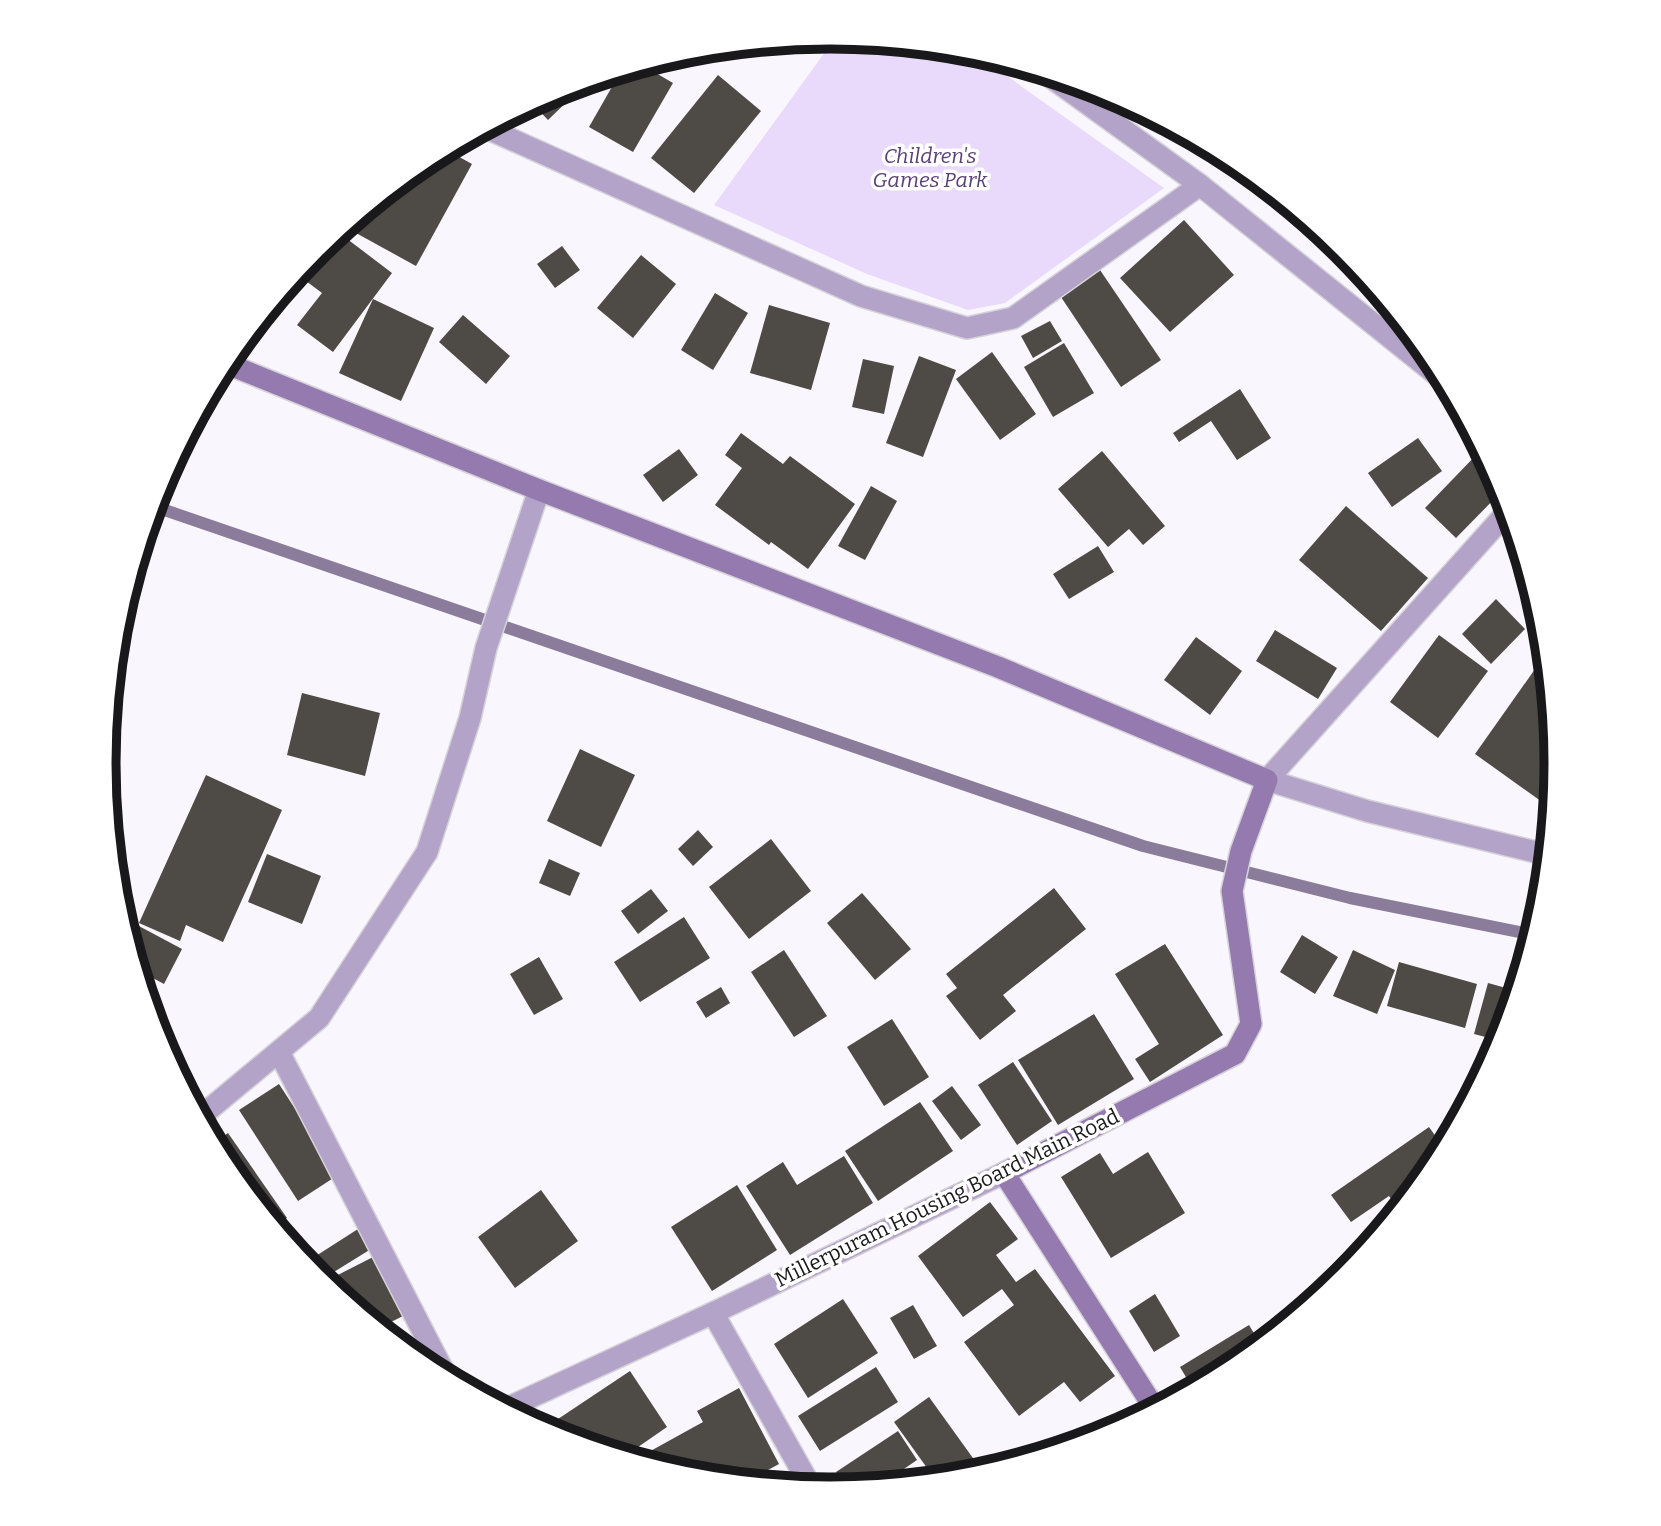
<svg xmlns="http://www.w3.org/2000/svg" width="1661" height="1526" font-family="Bitter,serif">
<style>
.green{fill:#e9d9fb}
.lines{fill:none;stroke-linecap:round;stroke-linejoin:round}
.stream{stroke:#8a7c9a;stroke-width:12}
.building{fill:#4e4a45}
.street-casing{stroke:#d5d2d9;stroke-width:24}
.secondary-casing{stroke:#d5d2d9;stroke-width:24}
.street{stroke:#b4a3c8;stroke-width:21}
.secondary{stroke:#947aaf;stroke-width:21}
.labels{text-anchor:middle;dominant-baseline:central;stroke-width:7;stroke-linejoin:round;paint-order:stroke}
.park-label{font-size:21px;font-style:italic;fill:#5b4076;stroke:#fff}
.street-label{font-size:21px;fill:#19181a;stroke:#fff}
.rim{fill:none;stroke:#19181a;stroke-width:9}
</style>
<rect width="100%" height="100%" fill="#f9f6fd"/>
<!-- green -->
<path class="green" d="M 836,37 L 972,51 L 1164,188 L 1005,303 L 968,310 L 867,274 L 714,205 Z"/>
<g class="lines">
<!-- stream -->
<path class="stream" d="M 153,506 L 1143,846 L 1350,898 L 1534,935"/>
</g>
<!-- building -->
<g class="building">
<path d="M 642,65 L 673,83 L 633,152 L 589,127 L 621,71 Z"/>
<path d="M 718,75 L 761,111 L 694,193 L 651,158 Z"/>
<path d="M 573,86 L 578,91 L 548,120 L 532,103 L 553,92 Z"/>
<path d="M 445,149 L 472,164 L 416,266 L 356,233 L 371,205 L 427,159 Z"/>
<path d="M 1184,220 L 1234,275 L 1170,332 L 1120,278 Z"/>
<path d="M 338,232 L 392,273 L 333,352 L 297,325 L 322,293 L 298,275 L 318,248 Z"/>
<path d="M 562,246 L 580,270 L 555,288 L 537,264 Z"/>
<path d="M 641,255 L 676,284 L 633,338 L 597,308 Z"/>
<path d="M 1100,270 L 1161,360 L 1121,387 L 1061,297 Z"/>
<path d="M 715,293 L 748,313 L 713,370 L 681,350 Z"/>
<path d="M 373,299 L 434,328 L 401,401 L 339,373 Z"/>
<path d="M 769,305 L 830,323 L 811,390 L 750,373 Z"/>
<path d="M 463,315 L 510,356 L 486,384 L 439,342 Z"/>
<path d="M 1050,321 L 1062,341 L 1033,358 L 1021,336 Z"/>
<path d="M 1064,343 L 1094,393 L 1053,417 L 1024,367 Z"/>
<path d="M 992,352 L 1036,414 L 1000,440 L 956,379 Z"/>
<path d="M 919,356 L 956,370 L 923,457 L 886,443 Z"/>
<path d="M 863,359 L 894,366 L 884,414 L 852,407 Z"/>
<path d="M 1240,389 L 1271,438 L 1237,460 L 1211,421 L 1179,442 L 1173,433 Z"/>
<path d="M 741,433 L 783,464 L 790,456 L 855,504 L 808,569 L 771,542 L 769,545 L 715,505 L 742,468 L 725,455 Z"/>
<path d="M 1418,438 L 1442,471 L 1392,507 L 1368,473 Z"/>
<path d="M 679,449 L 698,475 L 663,502 L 643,475 Z"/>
<path d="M 1102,451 L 1165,526 L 1143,545 L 1129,529 L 1108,547 L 1058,489 Z"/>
<path d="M 1480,451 L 1487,457 L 1503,490 L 1456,538 L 1425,508 Z"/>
<path d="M 871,486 L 897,501 L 865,560 L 838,546 Z"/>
<path d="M 1346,506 L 1428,578 L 1381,631 L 1299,560 Z"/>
<path d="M 1098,546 L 1114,572 L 1069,599 L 1053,574 Z"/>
<path d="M 1496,599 L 1525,629 L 1491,664 L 1462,634 Z"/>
<path d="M 1275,630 L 1337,668 L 1318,699 L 1256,661 Z"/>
<path d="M 1439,635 L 1488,671 L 1438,738 L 1390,702 Z"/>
<path d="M 1196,637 L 1242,671 L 1210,715 L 1164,680 Z"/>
<path d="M 1540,662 L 1547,667 L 1557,763 L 1552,809 L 1475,754 Z"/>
<path d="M 302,693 L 380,713 L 365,776 L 287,755 Z"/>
<path d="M 580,749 L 635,775 L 601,847 L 547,821 Z"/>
<path d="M 206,775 L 282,810 L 223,942 L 186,925 L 180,941 L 139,923 Z"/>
<path d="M 698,830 L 713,847 L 693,866 L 678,849 Z"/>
<path d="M 771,839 L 811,891 L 749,939 L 709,887 Z"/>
<path d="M 267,854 L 321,876 L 302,924 L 248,902 Z"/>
<path d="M 549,859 L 580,873 L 570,896 L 539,883 Z"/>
<path d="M 1054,888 L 1086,929 L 1003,995 L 1016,1011 L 980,1040 L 946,996 L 957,988 L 946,974 Z"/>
<path d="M 651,889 L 668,911 L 638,934 L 621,911 Z"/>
<path d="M 862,893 L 911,949 L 875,980 L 827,923 Z"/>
<path d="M 684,917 L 710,958 L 640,1002 L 614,962 Z"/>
<path d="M 137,925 L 182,949 L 164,984 L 138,970 L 129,940 Z"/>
<path d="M 1302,935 L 1338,957 L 1315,994 L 1280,972 Z"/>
<path d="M 1165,944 L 1223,1035 L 1150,1082 L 1135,1059 L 1159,1044 L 1115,974 Z"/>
<path d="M 784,950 L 827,1016 L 794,1037 L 751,972 Z"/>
<path d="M 1353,950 L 1395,970 L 1377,1014 L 1333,996 Z"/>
<path d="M 539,957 L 563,999 L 534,1015 L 510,974 Z"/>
<path d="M 1399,962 L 1477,984 L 1465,1028 L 1387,1006 Z"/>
<path d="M 1488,983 L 1517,991 L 1501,1041 L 1474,1034 Z"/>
<path d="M 721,987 L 730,1003 L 706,1018 L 696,1002 Z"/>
<path d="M 1094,1014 L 1134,1079 L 1058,1125 L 1018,1060 Z"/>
<path d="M 892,1019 L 929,1077 L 884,1106 L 847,1047 Z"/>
<path d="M 1013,1062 L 1052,1121 L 1017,1145 L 978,1085 Z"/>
<path d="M 279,1084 L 338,1175 L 298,1201 L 239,1110 Z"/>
<path d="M 952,1086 L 981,1125 L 961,1140 L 932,1101 Z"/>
<path d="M 920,1102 L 953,1151 L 878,1201 L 845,1151 Z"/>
<path d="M 1429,1127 L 1444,1148 L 1434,1167 L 1399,1210 L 1389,1196 L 1351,1222 L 1331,1195 Z"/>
<path d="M 228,1133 L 287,1218 L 275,1226 L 226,1166 L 214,1143 Z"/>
<path d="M 1148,1152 L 1185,1213 L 1111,1258 L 1061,1177 L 1100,1153 L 1113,1174 Z"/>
<path d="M 844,1156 L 873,1203 L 790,1255 L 746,1186 L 783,1162 L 797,1185 Z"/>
<path d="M 737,1185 L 777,1250 L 712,1291 L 671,1227 Z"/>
<path d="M 541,1190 L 578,1241 L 515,1288 L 478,1237 Z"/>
<path d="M 990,1202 L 1018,1239 L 996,1255 L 1016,1282 L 1035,1269 L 1115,1376 L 1080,1402 L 1064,1382 L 1019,1416 L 964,1342 L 1014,1305 L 1002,1289 L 963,1317 L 918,1256 Z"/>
<path d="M 358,1229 L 371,1249 L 321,1280 L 308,1261 Z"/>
<path d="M 377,1255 L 407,1314 L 379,1328 L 328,1286 L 326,1281 Z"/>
<path d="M 1355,1262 L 1344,1277 L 1304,1310 L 1297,1299 Z"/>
<path d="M 1155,1294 L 1180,1336 L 1154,1352 L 1129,1311 Z"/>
<path d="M 843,1299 L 878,1353 L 808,1398 L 774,1344 Z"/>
<path d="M 913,1305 L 937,1346 L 914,1359 L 890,1318 Z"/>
<path d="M 1249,1325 L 1261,1345 L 1234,1367 L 1193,1389 L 1180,1367 Z"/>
<path d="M 876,1367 L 898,1402 L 820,1451 L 798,1416 Z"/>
<path d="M 630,1371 L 667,1427 L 625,1456 L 543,1429 Z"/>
<path d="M 739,1388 L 779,1464 L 748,1481 L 736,1480 L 731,1472 L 720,1478 L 688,1475 L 636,1459 L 703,1422 L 697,1411 Z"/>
<path d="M 929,1397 L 983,1472 L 972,1475 L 935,1479 L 894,1422 Z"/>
<path d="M 898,1431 L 917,1460 L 882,1484 L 847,1488 L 836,1472 Z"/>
</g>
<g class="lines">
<defs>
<g id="street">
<path d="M 1045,73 L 1200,185 L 1447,383"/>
<path d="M 486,128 L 861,296 L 967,328 L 1013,318 L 1200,185"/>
<path d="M 1509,510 L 1267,780 L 1367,811 L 1548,855"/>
<path d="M 279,1052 L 447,1378"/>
<path d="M 200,1117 L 319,1018 L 427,852 L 470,718 L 486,648 L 539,490"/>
<path d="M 713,1313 L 811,1487"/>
<path d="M 505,1409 L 713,1313 L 1004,1173"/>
<path d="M 1138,1418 L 1154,1407"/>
</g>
<path id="secondary" d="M 225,363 L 539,490 L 998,667 L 1267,780 L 1241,851 L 1232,891 L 1251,1024 L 1235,1054 L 1004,1173 L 1155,1409"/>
</defs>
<!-- street casing -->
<use href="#street" class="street-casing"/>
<!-- secondary casing -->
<use href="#secondary" class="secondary-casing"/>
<!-- street -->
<use href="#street" class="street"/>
<!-- secondary -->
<use href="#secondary" class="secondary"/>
</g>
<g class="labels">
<!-- park labels -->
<g class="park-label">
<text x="930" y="156">Children's<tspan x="930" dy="24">Games Park</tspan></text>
</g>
<!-- street labels -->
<g class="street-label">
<text transform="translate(947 1198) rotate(-26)">Millerpuram Housing Board Main Road</text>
</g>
</g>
<!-- crop -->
<path d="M0 0H1661V1526H0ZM116 763a714 714 0 1 1 1428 0a714 714 0 1 1-1428 0Z" fill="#fff" fill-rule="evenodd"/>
<path class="rim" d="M116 763a714 714 0 1 1 1428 0a714 714 0 1 1-1428 0Z"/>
</svg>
